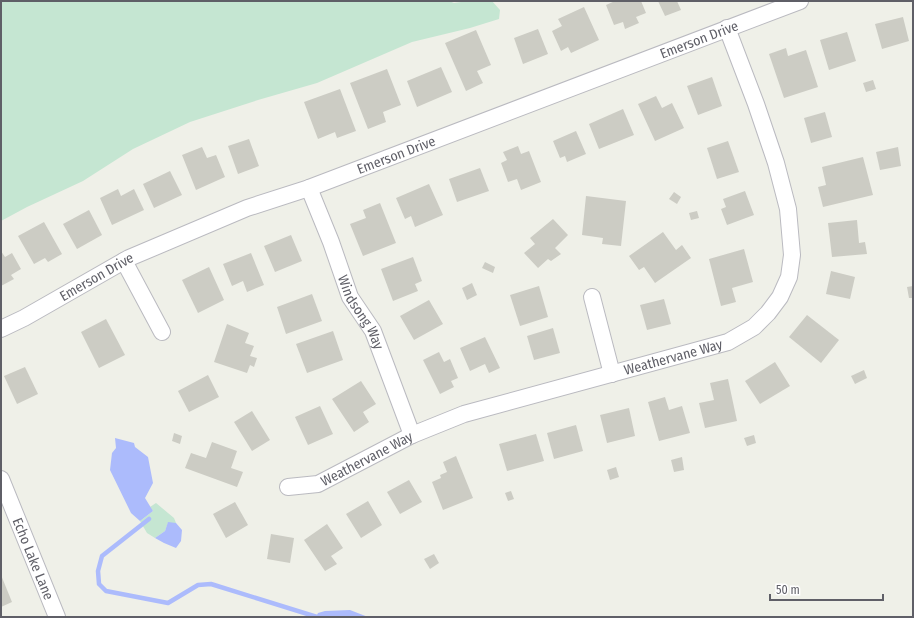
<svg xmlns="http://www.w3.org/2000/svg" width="914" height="618" font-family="'Fira Sans Condensed',sans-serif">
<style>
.green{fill:#c5e6d2}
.water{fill:#acbbfc}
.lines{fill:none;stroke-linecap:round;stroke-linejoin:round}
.stream{stroke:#acbbfc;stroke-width:4.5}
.building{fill:#ccccc4}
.minor-casing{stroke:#babac0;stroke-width:18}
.minor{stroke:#fff;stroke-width:16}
.labels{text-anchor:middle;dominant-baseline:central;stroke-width:3.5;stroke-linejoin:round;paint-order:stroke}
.street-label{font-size:14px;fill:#5f5f67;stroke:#fff}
</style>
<rect width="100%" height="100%" fill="#eff0e8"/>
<!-- green -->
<g class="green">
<path d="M 1,1 L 449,1 L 454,3 L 468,1 L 492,1 L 500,10 L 499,19 L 470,28 L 412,42 L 317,83 L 258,100 L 190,122 L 133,149 L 83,181 L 27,207 L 1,221 Z"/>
<path d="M 156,503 L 174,518 L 176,523 L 168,523 L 165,531 L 155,538 L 147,533 L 140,521 L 153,511 L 150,507 Z"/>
</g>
<!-- water -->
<g class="water">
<path d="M 115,438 L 134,443 L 135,447 L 148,457 L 153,483 L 145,498 L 153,511 L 140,521 L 131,513 L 110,470 L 112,453 L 116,448 Z"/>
<path d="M 168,522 L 176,523 L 182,530 L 181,541 L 176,548 L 164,543 L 155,538 L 165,531 Z"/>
<path d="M 350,610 L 368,617 L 316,617 L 318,613 L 325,611 Z"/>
</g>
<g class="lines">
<!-- stream -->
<path class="stream" d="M 149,519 L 102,556 L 98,571 L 99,584 L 106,591 L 168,603 L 198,585 L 211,584 L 317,617"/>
</g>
<!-- building -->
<g class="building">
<path d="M 615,1 L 641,1 L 646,13 L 636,17 L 639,23 L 625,29 L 623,22 L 614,25 L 606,5 Z"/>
<path d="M 658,1 L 677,1 L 681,10 L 665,16 Z"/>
<path d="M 584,7 L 599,40 L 571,53 L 568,47 L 561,51 L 552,31 L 562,26 L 558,19 Z"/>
<path d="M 903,17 L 909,41 L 882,49 L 875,24 Z"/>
<path d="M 538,29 L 548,54 L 523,64 L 514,38 Z"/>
<path d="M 476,30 L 491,65 L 477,71 L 483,83 L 466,91 L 445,43 Z"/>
<path d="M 847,32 L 856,61 L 829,70 L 820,40 Z"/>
<path d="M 786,48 L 788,56 L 806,50 L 818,87 L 784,98 L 769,54 Z"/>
<path d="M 441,67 L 452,92 L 417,107 L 407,81 Z"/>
<path d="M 387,69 L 401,105 L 383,112 L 386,122 L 368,129 L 350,83 Z"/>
<path d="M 712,77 L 722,106 L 698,115 L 687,86 Z"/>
<path d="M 873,80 L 876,89 L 866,92 L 863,83 Z"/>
<path d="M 340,89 L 356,131 L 337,138 L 335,132 L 318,139 L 304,102 Z"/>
<path d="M 656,96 L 662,108 L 672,103 L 684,128 L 655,141 L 638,104 Z"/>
<path d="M 623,109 L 634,135 L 599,149 L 589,124 Z"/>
<path d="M 825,112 L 832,137 L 811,143 L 804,118 Z"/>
<path d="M 576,131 L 586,154 L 567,162 L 565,156 L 560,158 L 553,141 Z"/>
<path d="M 249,139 L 259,166 L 238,174 L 228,146 Z"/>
<path d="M 728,141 L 739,172 L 717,179 L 707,148 Z"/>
<path d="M 518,146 L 521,154 L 529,151 L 541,182 L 521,190 L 517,179 L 508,182 L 501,163 L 507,160 L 503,152 Z"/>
<path d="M 202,147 L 207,158 L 216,155 L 225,177 L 196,190 L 182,155 Z"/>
<path d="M 898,147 L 901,166 L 880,170 L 876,152 Z"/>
<path d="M 863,157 L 873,195 L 823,207 L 818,187 L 826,185 L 822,167 Z"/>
<path d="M 480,168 L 489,191 L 457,202 L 449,179 Z"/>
<path d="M 170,171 L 182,195 L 154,208 L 143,184 Z"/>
<path d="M 429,184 L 443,215 L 415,227 L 411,216 L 405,219 L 396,198 Z"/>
<path d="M 118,189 L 121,196 L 134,189 L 144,210 L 112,225 L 100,198 Z"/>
<path d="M 745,191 L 754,215 L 727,225 L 721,209 L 726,207 L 723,199 Z"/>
<path d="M 674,192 L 681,197 L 677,204 L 669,199 Z"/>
<path d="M 586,196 L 626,201 L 621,246 L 602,244 L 603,238 L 582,235 Z"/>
<path d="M 380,203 L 396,243 L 363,256 L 350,224 L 366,218 L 363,210 Z"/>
<path d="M 89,210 L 102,235 L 77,249 L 63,224 Z"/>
<path d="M 697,211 L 699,218 L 691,220 L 689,213 Z"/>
<path d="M 553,219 L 568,235 L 555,248 L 561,254 L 551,261 L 548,259 L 538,268 L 524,253 L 535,244 L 530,238 Z"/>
<path d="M 857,220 L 859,243 L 865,242 L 867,254 L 832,257 L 828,223 Z"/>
<path d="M 44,222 L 62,254 L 48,262 L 45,258 L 34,264 L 18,236 Z"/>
<path d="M 663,232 L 676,250 L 682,245 L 691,258 L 655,283 L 644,267 L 639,270 L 629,256 Z"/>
<path d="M 291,235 L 302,261 L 275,272 L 264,246 Z"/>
<path d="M 744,249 L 753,282 L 732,288 L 736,302 L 721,306 L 709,259 Z"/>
<path d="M 1,251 L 5,257 L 12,253 L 21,269 L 11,275 L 14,279 L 1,286 Z"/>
<path d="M 251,253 L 264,285 L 247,292 L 243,281 L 232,286 L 223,264 Z"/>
<path d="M 413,257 L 422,281 L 415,284 L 418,291 L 393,301 L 381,269 Z"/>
<path d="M 485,262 L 495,267 L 493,273 L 482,268 Z"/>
<path d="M 209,267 L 224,300 L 198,313 L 182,280 Z"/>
<path d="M 831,271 L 855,277 L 850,299 L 826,294 Z"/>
<path d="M 472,283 L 477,295 L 467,300 L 462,288 Z"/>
<path d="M 539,286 L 548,317 L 520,326 L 510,295 Z"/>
<path d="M 913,286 L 913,298 L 909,298 L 907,287 Z"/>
<path d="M 312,294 L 322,321 L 286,334 L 277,307 Z"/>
<path d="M 664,299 L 671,324 L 647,330 L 640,305 Z"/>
<path d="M 429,300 L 443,324 L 414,340 L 400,316 Z"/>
<path d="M 807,315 L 839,340 L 821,363 L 789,337 Z"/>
<path d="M 106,319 L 125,355 L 99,368 L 81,332 Z"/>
<path d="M 227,324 L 249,333 L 245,343 L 254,346 L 250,356 L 257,358 L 254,367 L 250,365 L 247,373 L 214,362 Z"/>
<path d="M 553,328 L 560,353 L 534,360 L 527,336 Z"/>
<path d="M 333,331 L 343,360 L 307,373 L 296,344 Z"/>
<path d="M 485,337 L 500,368 L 489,373 L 485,364 L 470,371 L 460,348 Z"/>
<path d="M 439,352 L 444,362 L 450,359 L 458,378 L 451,381 L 454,387 L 440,394 L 423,360 Z"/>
<path d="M 775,362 L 790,386 L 760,404 L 745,381 Z"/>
<path d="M 25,367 L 38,394 L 17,404 L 4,376 Z"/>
<path d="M 864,370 L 867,378 L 855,384 L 851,376 Z"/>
<path d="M 208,375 L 219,397 L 189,412 L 178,391 Z"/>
<path d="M 728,379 L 737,421 L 705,428 L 699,403 L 714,400 L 710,383 Z"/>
<path d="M 361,381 L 376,404 L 363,412 L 369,422 L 354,432 L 332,399 Z"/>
<path d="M 665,397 L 669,410 L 682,406 L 690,433 L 659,441 L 648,402 Z"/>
<path d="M 320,406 L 333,434 L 308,445 L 295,417 Z"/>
<path d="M 629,408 L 635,436 L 607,443 L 600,415 Z"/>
<path d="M 252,411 L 270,440 L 252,451 L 234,422 Z"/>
<path d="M 576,425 L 583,451 L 554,459 L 547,433 Z"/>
<path d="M 174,433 L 182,436 L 180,444 L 172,441 Z"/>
<path d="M 536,434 L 544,461 L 507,471 L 499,444 Z"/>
<path d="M 754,435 L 756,443 L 747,446 L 744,438 Z"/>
<path d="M 212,442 L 237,451 L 231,468 L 243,472 L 237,487 L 185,468 L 191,453 L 206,458 Z"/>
<path d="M 456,456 L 473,498 L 443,510 L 432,482 L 441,478 L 440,475 L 447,472 L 443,462 Z"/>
<path d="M 682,457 L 684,470 L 674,472 L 671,460 Z"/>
<path d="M 616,467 L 619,477 L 610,480 L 607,470 Z"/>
<path d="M 409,480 L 422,502 L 400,514 L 387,492 Z"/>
<path d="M 511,491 L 514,499 L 508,501 L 505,493 Z"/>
<path d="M 368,501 L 382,525 L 361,538 L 346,514 Z"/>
<path d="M 235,502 L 248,525 L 226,538 L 213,514 Z"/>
<path d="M 327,524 L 343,548 L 331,556 L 337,564 L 325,571 L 304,540 Z"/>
<path d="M 271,534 L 294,538 L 290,563 L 267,559 Z"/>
<path d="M 434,554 L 439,563 L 430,569 L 424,559 Z"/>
<path d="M 1,575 L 12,602 L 1,607 Z"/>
</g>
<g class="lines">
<defs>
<g id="minor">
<path id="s1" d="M 309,188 L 331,242 L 350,297 L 373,331 L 412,435"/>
<path d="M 124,261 L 162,332"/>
<path d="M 592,297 L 612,374"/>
<path id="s2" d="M 1,329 L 24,318 L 129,258 L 247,208 L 309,188 L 800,1"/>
<path id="s3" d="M 1,479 L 57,617"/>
<path id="s4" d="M 288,487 L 318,484 L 412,435 L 464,414 L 728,342 L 754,327 L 768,313 L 780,297 L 789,277 L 792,255 L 788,209 L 776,163 L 756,104 L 727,28"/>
</g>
</defs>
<!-- minor casing -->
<use href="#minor" class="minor-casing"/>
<!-- minor -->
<use href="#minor" class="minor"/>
</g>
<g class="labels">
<!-- street labels -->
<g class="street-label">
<text stroke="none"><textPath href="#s2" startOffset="757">Emerson Drive</textPath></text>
<text stroke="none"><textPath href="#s2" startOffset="433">Emerson Drive</textPath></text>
<text stroke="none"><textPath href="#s2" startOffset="109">Emerson Drive</textPath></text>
<text stroke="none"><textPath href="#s1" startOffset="135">Windsong Way</textPath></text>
<text stroke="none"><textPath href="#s4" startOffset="409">Weathervane Way</textPath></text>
<text stroke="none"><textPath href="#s4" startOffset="85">Weathervane Way</textPath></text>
<text stroke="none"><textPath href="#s3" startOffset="86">Echo Lake Lane</textPath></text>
</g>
</g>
<!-- border -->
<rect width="914" height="618" fill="none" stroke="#5f5f67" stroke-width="4"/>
<!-- scale -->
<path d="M770 594v6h113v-6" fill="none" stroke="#5f5f67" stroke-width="2"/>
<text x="776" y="594" font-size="12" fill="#5f5f67" stroke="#ffffff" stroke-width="3" paint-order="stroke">50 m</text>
</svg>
